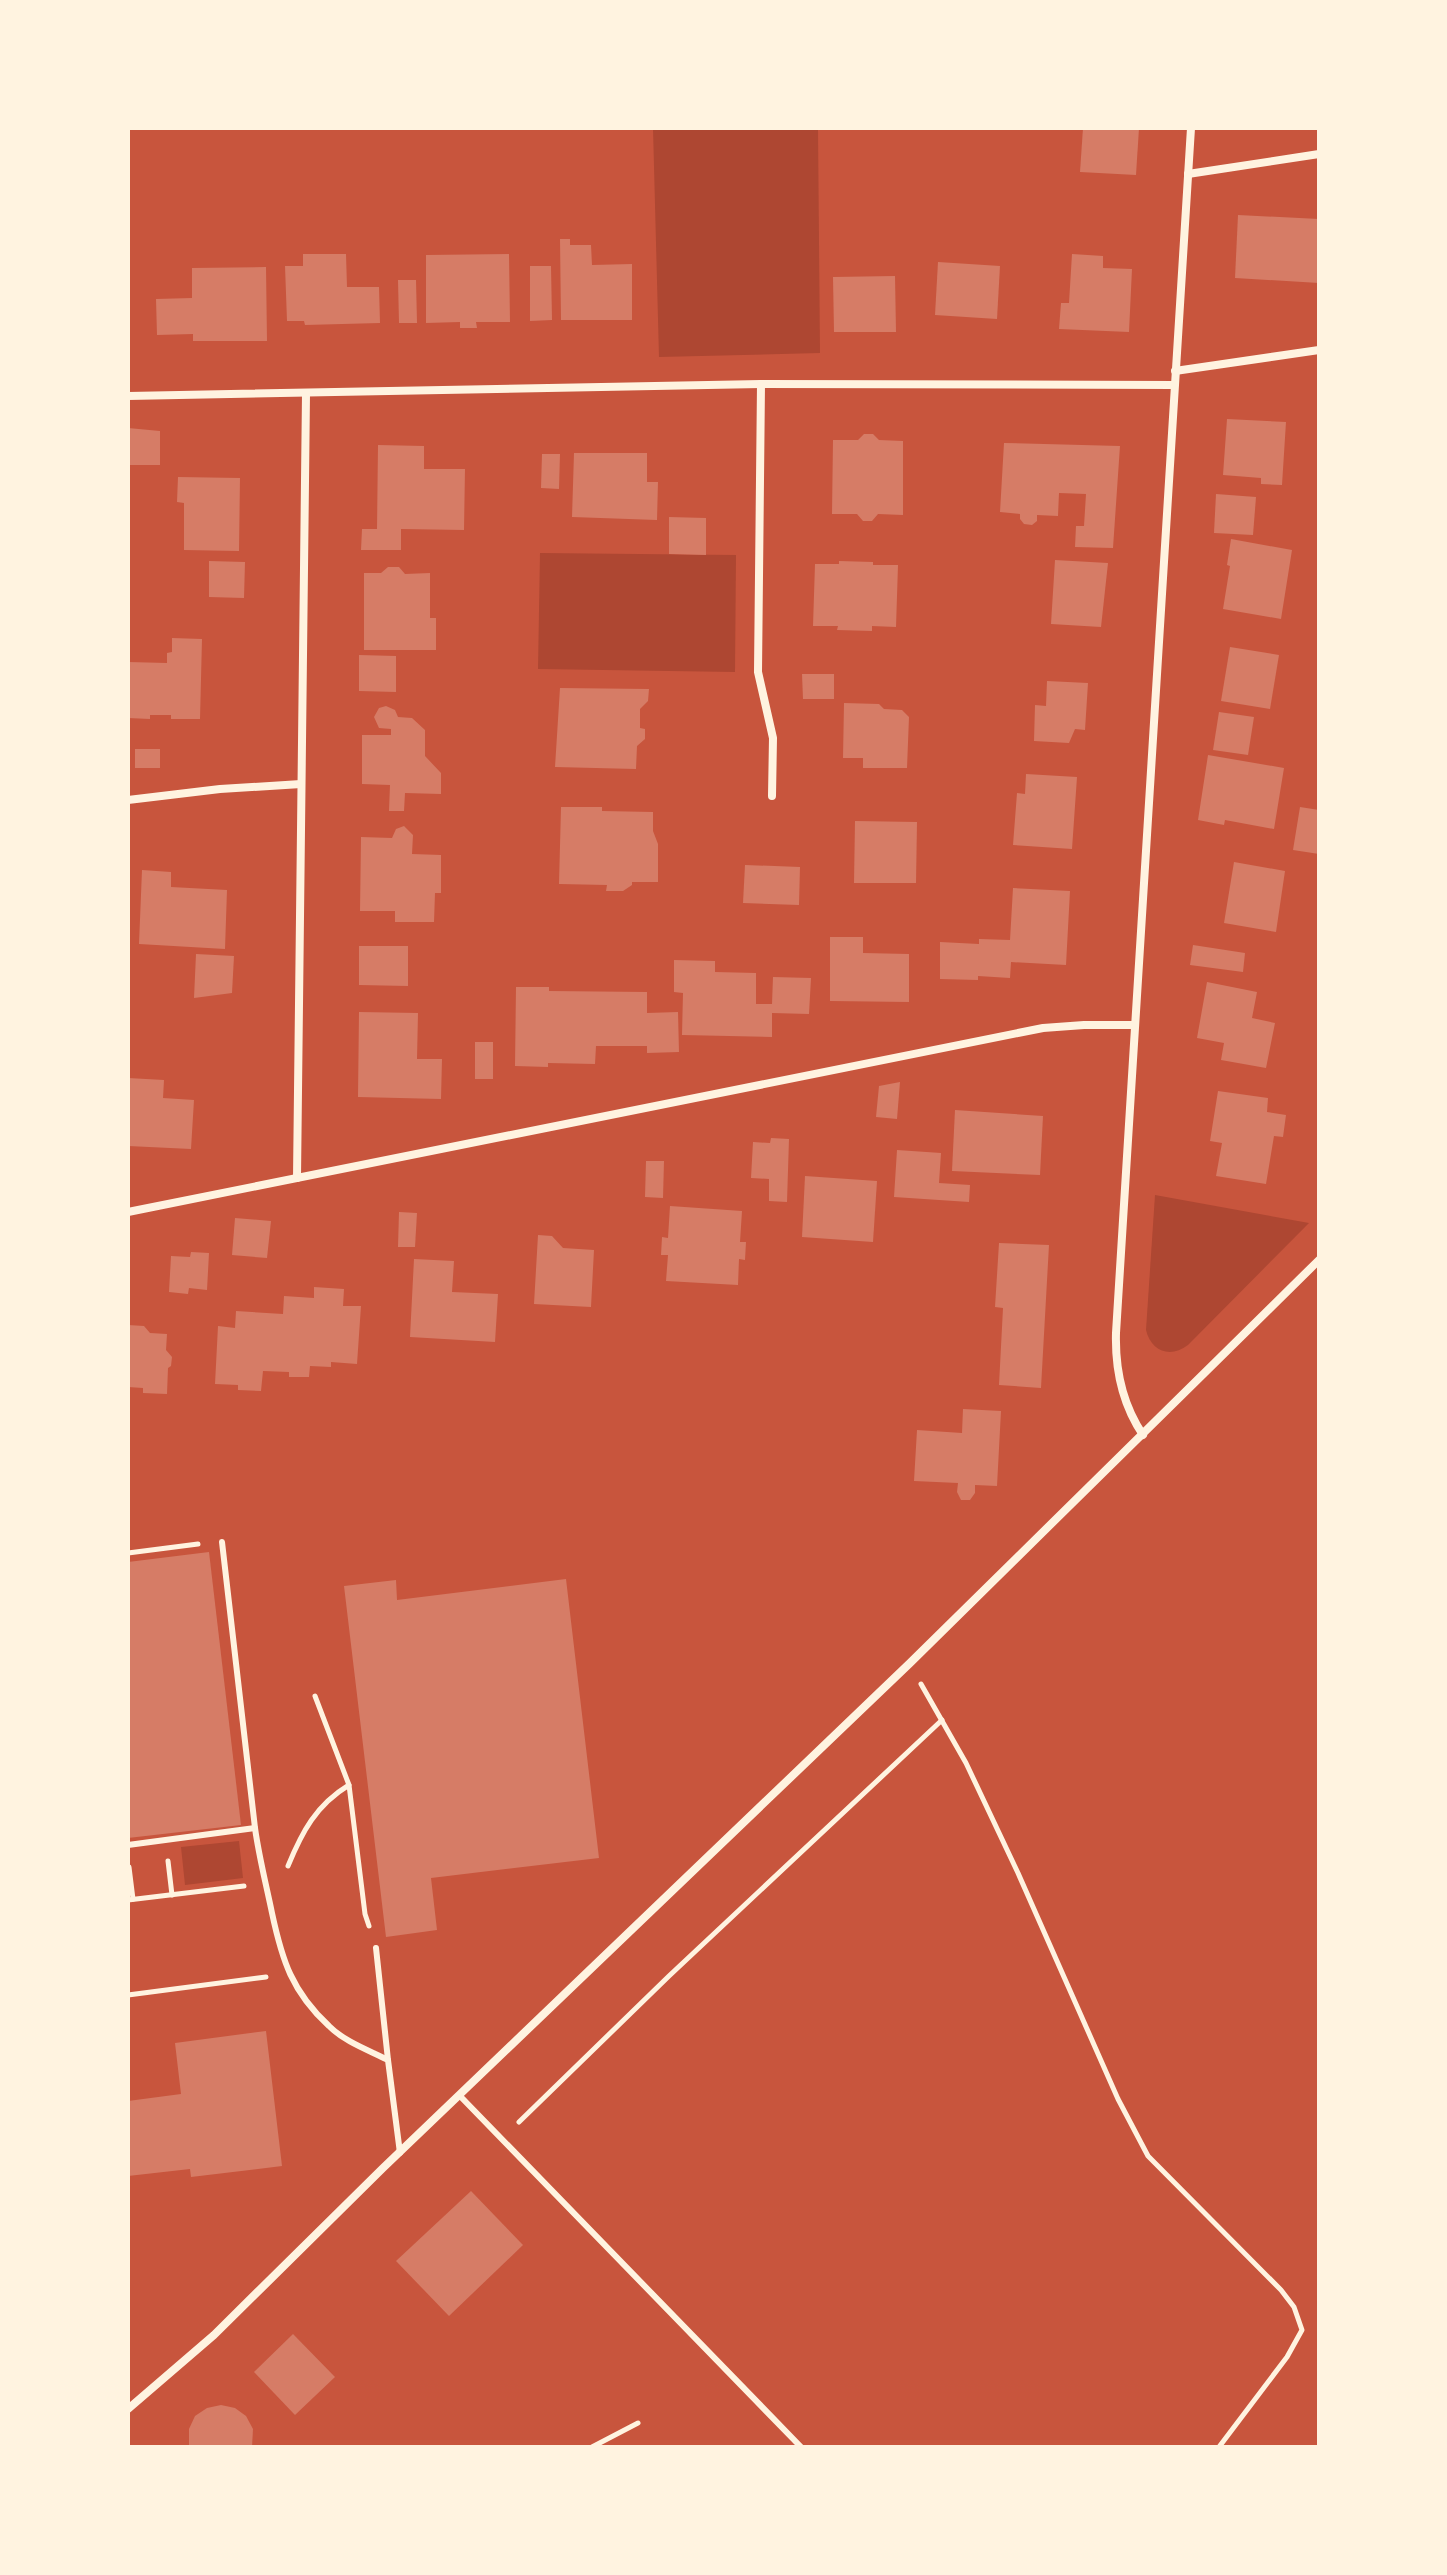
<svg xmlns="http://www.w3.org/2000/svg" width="1447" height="2575" font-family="Roboto,sans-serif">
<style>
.green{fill:#ae4732}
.building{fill:#d67c66}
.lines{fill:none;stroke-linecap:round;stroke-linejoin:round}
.path{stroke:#fff3e0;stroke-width:5}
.service{stroke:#fff3e0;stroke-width:6}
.minor{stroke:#fff3e0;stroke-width:8}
</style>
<rect width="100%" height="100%" fill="#c8553d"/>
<!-- green -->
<g class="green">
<path d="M 653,128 L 818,128 L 820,353 L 659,357 Z"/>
<path d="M 540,553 L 736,555 L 735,672 L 538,669 Z"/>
<path d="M 1155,1195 L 1309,1223 L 1188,1345 C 1170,1359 1151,1351 1146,1330 Z"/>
<path d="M 239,1841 L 243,1878 L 185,1885 L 181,1847 Z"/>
</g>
<!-- building -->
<g class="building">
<path d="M 1083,128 L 1139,128 L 1136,175 L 1080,172 Z"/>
<path d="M 1238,215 L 1319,219 L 1319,283 L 1235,278 Z"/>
<path d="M 560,239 L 570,239 L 570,245 L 591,245 L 592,265 L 632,264 L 632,320 L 561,320 Z"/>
<path d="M 303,254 L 346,254 L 347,287 L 379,287 L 380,323 L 305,325 L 304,321 L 287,321 L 285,266 L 303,266 Z"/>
<path d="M 509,254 L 510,322 L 476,322 L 477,328 L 460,328 L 460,322 L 426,323 L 426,255 Z"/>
<path d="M 1072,254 L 1103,256 L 1103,268 L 1132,269 L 1129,332 L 1059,329 L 1061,303 L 1069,303 Z"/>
<path d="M 938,262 L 1000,266 L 997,319 L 935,315 Z"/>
<path d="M 530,266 L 551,266 L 552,320 L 530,321 Z"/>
<path d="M 266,267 L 267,341 L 193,341 L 193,334 L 157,335 L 156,299 L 192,298 L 192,268 Z"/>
<path d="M 895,276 L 896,332 L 834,332 L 833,277 Z"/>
<path d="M 398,280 L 416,280 L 417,323 L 399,323 Z"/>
<path d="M 1227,419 L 1286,422 L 1282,485 L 1261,484 L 1261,478 L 1223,475 Z"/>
<path d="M 128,428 L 160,431 L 160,465 L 128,465 Z"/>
<path d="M 864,434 L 873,434 L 879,440 L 903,441 L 903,515 L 878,514 L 872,521 L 863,521 L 857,514 L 832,514 L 833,440 L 858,440 Z"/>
<path d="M 1004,443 L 1120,446 L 1113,548 L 1075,547 L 1076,526 L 1084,526 L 1086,494 L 1059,493 L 1058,516 L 1037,515 L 1037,521 L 1032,525 L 1024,524 L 1020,519 L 1020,514 L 1000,512 Z"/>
<path d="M 378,445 L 424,446 L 424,469 L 465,469 L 464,530 L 401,529 L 401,550 L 361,550 L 362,529 L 377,529 Z"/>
<path d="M 574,453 L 647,453 L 647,482 L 658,482 L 657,520 L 572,517 Z"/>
<path d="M 542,454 L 560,454 L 559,489 L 541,488 Z"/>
<path d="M 178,477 L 240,478 L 239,551 L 184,550 L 184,503 L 177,502 Z"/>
<path d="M 1216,494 L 1256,497 L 1253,535 L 1214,533 Z"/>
<path d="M 669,517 L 706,518 L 706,555 L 669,554 Z"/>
<path d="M 1231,539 L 1292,550 L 1281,619 L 1223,609 L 1230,566 L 1227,565 Z"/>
<path d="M 1055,560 L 1108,563 L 1101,627 L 1051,624 Z"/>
<path d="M 209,561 L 245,562 L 244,598 L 209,597 Z"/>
<path d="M 839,561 L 873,562 L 873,565 L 898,565 L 896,627 L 872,626 L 872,631 L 837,630 L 838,626 L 813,626 L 815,564 L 839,564 Z"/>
<path d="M 388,567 L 399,567 L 405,574 L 430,573 L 430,618 L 436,618 L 436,650 L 364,650 L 364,573 L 381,573 Z"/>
<path d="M 172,638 L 202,639 L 200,719 L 171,719 L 171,715 L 150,715 L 150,719 L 128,718 L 128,662 L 167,663 L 167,653 L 172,652 Z"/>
<path d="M 1230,647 L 1279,655 L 1270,709 L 1221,701 Z"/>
<path d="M 359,655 L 396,656 L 396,692 L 359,691 Z"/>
<path d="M 802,674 L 834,674 L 834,699 L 803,699 Z"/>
<path d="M 1047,681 L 1088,683 L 1085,730 L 1075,729 L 1069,743 L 1034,741 L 1035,705 L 1046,706 Z"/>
<path d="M 560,688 L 649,689 L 648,701 L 640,709 L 640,728 L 645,729 L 645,739 L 637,746 L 636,769 L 555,767 Z"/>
<path d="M 844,703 L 879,704 L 884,709 L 902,710 L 909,717 L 907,768 L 863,768 L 863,758 L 843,758 Z"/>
<path d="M 386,706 L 395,710 L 398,717 L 412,718 L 425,730 L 425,756 L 441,773 L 441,794 L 405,793 L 404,811 L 389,811 L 390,785 L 362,784 L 362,735 L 391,735 L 391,729 L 379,728 L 374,717 L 379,708 Z"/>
<path d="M 1219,712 L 1254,717 L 1248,755 L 1213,750 Z"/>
<rect x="135" y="749" width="25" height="19"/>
<path d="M 1208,755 L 1284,768 L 1274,829 L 1225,820 L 1224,825 L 1198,820 Z"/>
<path d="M 1026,774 L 1077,777 L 1072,849 L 1013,845 L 1017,793 L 1025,794 Z"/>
<path d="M 561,807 L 602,807 L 602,811 L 653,812 L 653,831 L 658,844 L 658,882 L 632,882 L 632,885 L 623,891 L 606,891 L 607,885 L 559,884 Z"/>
<path d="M 1300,807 L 1319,810 L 1319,854 L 1293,850 Z"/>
<path d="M 855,821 L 917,822 L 916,883 L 854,883 Z"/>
<path d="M 404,826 L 413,835 L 412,854 L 441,855 L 441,893 L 435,893 L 434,922 L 395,922 L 395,911 L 360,911 L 361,837 L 392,838 L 396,829 Z"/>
<path d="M 1234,862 L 1285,871 L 1276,932 L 1224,923 Z"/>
<path d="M 745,865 L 800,867 L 799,905 L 743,903 Z"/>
<path d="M 142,870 L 171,872 L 171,887 L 227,890 L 225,949 L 139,944 Z"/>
<path d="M 1013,888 L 1070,891 L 1066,965 L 1011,962 L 1010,978 L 978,976 L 978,980 L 940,979 L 940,942 L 979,944 L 979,939 L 1010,940 Z"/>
<path d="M 830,937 L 863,937 L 863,953 L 909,954 L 909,1002 L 830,1001 Z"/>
<path d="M 1193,945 L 1245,953 L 1243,972 L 1190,965 Z"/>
<path d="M 359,946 L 408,946 L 408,986 L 359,985 Z"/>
<path d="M 196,954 L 234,956 L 232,993 L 194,998 Z"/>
<path d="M 674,960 L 715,961 L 715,972 L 756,973 L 756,1004 L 772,1004 L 773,977 L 811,978 L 809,1014 L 772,1013 L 772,1037 L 682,1035 L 683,993 L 674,992 Z"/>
<path d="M 1207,982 L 1257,992 L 1252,1018 L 1275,1023 L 1266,1068 L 1221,1060 L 1224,1043 L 1197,1038 Z"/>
<path d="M 516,987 L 549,987 L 549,991 L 647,992 L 647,1013 L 678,1012 L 679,1052 L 647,1053 L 647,1046 L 596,1046 L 595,1064 L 548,1063 L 548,1067 L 515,1066 Z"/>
<path d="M 359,1012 L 418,1013 L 417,1059 L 442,1059 L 441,1099 L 358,1097 Z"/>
<rect x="475" y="1042" width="18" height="37"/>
<path d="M 128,1078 L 164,1080 L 163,1098 L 194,1100 L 191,1149 L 128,1146 Z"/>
<path d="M 900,1082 L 897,1119 L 876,1117 L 879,1086 Z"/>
<path d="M 1218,1091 L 1268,1098 L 1267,1112 L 1286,1115 L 1283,1137 L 1274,1136 L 1266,1184 L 1216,1176 L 1222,1143 L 1210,1141 Z"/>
<path d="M 955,1110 L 1043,1116 L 1040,1175 L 952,1171 Z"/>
<path d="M 771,1138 L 789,1139 L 787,1202 L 769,1201 L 769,1179 L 751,1178 L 753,1142 L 770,1143 Z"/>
<path d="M 897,1150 L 941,1153 L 939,1183 L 970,1185 L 969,1202 L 894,1197 Z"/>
<path d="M 646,1161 L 664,1161 L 663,1198 L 645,1197 Z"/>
<path d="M 805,1176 L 877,1181 L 873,1242 L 802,1237 Z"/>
<path d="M 670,1206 L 742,1211 L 740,1242 L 746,1242 L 745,1260 L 739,1259 L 738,1285 L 666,1281 L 668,1255 L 661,1255 L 662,1237 L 668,1238 Z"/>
<path d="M 399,1212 L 417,1213 L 415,1247 L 398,1247 Z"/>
<path d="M 235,1218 L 271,1221 L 267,1258 L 232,1255 Z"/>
<path d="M 538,1235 L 552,1236 L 563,1248 L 594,1250 L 591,1307 L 534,1304 Z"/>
<path d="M 999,1243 L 1049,1245 L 1041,1388 L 999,1385 L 1003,1308 L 995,1307 Z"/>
<path d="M 191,1252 L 209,1253 L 207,1290 L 189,1288 L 188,1294 L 169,1292 L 171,1256 L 190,1257 Z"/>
<path d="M 414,1259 L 454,1261 L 452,1292 L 498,1294 L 495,1342 L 410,1337 Z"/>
<path d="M 314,1287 L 344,1289 L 343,1306 L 361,1306 L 357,1364 L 331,1362 L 331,1367 L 310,1366 L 309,1377 L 289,1377 L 289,1372 L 263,1371 L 261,1391 L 238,1390 L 238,1385 L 215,1384 L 218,1326 L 235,1328 L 236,1311 L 283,1314 L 284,1296 L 314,1298 Z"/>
<path d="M 128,1325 L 144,1326 L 150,1333 L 167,1334 L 166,1350 L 172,1357 L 171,1366 L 168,1368 L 167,1394 L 143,1393 L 143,1388 L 128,1387 Z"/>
<path d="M 963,1409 L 1001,1411 L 997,1486 L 975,1485 L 975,1493 L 970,1500 L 961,1500 L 957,1492 L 958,1483 L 914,1481 L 917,1430 L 962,1433 Z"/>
<path d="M 209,1552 L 241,1825 L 128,1838 L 128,1562 Z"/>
<path d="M 566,1579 L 599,1858 L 431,1878 L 437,1930 L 386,1937 L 344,1586 L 396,1580 L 397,1600 Z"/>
<path d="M 266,2031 L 282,2166 L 191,2177 L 190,2169 L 128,2176 L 128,2101 L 181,2094 L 175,2043 Z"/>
<path d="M 471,2191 L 523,2245 L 449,2316 L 396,2261 Z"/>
<path d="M 293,2334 L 335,2377 L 295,2415 L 254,2372 Z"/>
<path d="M 221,2405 L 235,2408 L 246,2416 L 253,2429 L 252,2447 L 189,2447 L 189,2429 L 195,2416 L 207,2408 Z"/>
</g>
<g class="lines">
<!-- path -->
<g class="path">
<path d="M 128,1553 L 198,1544"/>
<path d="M 921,1684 L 966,1763 L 1018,1873 L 1118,2099 L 1148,2156 L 1281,2290 L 1294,2307 L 1302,2330 L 1287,2357 L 1219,2447"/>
<path d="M 349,1785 L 365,1914 L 369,1926"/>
<path d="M 168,1861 L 172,1895"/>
<path d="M 288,1866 C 302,1832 316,1805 349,1785 L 315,1696"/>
<path d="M 129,1867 L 133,1899"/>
<path d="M 128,1900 L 244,1886"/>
<path d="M 128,1995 L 266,1977"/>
<path d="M 519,2122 L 669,1976 L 942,1720"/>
<path d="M 592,2447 L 638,2423"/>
</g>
<!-- service -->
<g class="service">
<path d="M 222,1542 L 255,1828 C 259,1857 266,1884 272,1913 C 282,1960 292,1992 329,2026 C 345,2042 368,2050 388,2060 L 400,2153"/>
<path d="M 128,1845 L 255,1828"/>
<path d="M 376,1948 L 388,2060"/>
<path d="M 460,2096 L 801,2447"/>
</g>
<!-- minor -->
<g class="minor">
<path d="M 1188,174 L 1319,154"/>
<path d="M 1175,371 L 1319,350"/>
<path d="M 761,384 L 758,672 L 773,738 L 772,796"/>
<path d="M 128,396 L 761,384 L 1174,385"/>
<path d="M 128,800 L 220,789 L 301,784"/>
<path d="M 297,1178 L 306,394"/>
<path d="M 128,1212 L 1043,1028 L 1084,1025 L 1134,1025"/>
<path d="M 1143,1435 C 1122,1404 1115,1370 1116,1333 L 1191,128"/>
<path d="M 128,2409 L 214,2335 L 383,2168 L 910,1663 L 1319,1260"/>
</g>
</g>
<!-- border -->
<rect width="1447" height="2575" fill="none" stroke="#fff3e0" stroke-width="260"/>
</svg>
